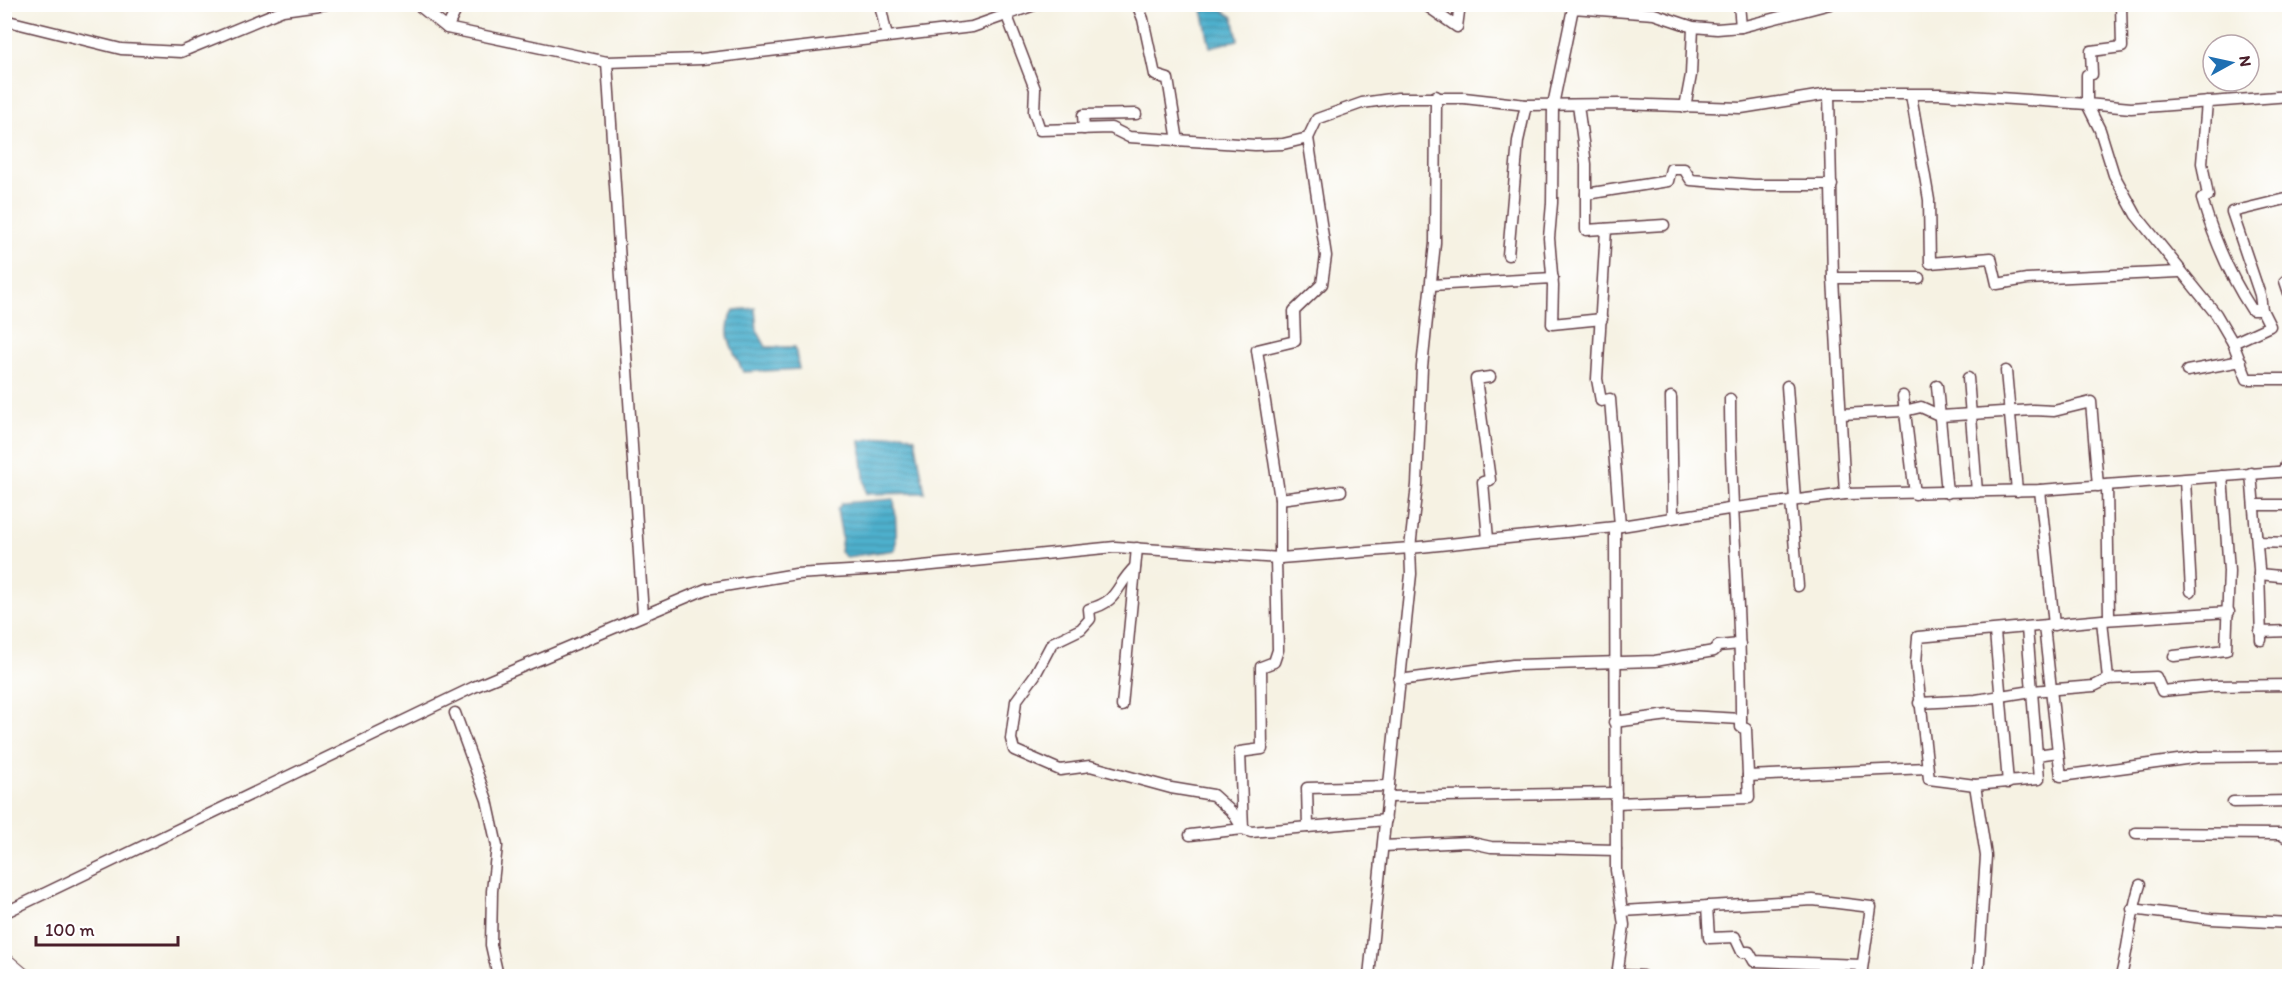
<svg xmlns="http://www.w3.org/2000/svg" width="2294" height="981" font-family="Itim,sans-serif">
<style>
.water{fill:url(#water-rules);stroke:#4c687c;stroke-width:1.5}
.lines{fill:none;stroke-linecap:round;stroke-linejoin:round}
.minor-casing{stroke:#643f47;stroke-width:13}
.major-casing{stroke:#643f47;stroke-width:16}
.highway-casing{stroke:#643f47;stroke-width:19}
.minor{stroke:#fff;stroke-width:10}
.major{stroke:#fff;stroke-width:14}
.highway{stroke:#fff;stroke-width:16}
</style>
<defs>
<pattern id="water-rules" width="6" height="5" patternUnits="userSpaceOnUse" patternTransform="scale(1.5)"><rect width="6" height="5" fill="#4eb0cd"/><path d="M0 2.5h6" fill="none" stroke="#438fa7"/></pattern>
</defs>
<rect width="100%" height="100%" fill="#fff"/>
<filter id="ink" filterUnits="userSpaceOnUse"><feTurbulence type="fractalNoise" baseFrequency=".0167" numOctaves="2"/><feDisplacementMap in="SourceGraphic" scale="12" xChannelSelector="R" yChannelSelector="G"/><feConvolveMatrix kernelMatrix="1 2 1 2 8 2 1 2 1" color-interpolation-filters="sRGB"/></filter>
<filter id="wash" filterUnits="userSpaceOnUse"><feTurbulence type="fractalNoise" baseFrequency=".008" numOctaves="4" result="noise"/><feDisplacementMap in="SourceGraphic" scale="24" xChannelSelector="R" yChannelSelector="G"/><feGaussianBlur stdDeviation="1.35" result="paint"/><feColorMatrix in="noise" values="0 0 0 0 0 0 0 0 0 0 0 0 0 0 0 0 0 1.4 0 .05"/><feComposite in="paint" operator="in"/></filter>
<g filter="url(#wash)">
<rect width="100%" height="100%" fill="#f6f2e3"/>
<!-- water -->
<g class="water">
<path d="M 1201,5 L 1220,5 L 1223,11 L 1233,17 L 1238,40 L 1210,47 Z"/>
<path d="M 755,308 L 757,330 L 766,347 L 795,347 L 799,369 L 743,372 C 733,349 720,334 734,310 Z"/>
<path d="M 902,433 L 915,438 L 925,493 L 866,494 L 860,441 Z"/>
<path d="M 894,499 C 895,510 898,541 895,550 L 846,557 L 840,552 L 842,537 L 837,510 L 842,503 Z"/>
</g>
</g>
<g filter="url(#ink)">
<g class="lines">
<defs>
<g id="minor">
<path d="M 417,4 L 447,28 L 607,62 L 702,59 L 972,27 L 1037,4"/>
<path d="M 880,4 L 887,37"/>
<path d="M 1137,4 L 1143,19 L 1155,75 L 1168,79 L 1178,141"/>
<path d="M 1424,4 L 1457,27 L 1460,4"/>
<path d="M 1739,4 L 1741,27"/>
<path d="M 2121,4 L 2122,47 L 2091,51 L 2092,74 L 2087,75 L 2087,104 L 2131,108 L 2290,96"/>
<path d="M 1007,16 L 1035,89 L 1034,112 L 1040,130 L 1111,128 L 1129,137 L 1255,145 L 1283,144 L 1308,138 L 1317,119 L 1362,103 L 1398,98 L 1464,98 L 1526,105 L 1619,104 L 1741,108 L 1829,94 L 1833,278 L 1845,494"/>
<path d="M 4,20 L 121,49 L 181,52 L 283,10 L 326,4"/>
<path d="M 447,28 L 459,4"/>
<path d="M 607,62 L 643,615"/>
<path d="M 1829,94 L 1940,94 L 2087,104 L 2100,130 L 2114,175 L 2136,215 L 2216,314 L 2233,343 L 2247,379 L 2290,379"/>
<path d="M 1911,95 L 1929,200 L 1930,263 L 1991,258 L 1997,284 L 2027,279 L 2179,272"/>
<path d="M 2207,102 L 2202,163 L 2208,196 L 2202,199 C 2214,239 2229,275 2252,310 L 2262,310 L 2270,326 L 2233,343"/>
<path d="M 1578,105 L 1586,164 L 1586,230 L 1664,225"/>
<path d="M 1685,107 L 1691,75 L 1693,27"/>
<path d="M 1084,129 L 1083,115 L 1136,114"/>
<path d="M 1586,194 L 1668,181 L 1671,169 L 1684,169 L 1691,180 L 1754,185 L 1832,185"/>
<path d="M 1606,229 L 1597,379 L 1601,401 L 1610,399 L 1620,526"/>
<path d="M 1508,255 L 1518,141 L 1526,105"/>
<path d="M 1833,278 L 1919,278"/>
<path d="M 2290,280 L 2285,281 L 2290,296"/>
<path d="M 1431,285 L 1553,278"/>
<path d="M 2262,310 L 2260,295 L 2232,212 L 2290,198"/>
<path d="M 1602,319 L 1552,324 L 1553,286 L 1549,238 L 1552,203 L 1553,105 L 1573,8 L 1654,14 L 1693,27 L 1717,29 L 1741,27 L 1830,4"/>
<path d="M 2006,371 L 2017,491"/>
<path d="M 2187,371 L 2241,361"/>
<path d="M 1968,378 L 1977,492"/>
<path d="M 1787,386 L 1795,500"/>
<path d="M 1937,386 L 1947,493"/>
<path d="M 1903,396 L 1915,494"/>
<path d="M 1671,397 L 1673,517"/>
<path d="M 1841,414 L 1904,411 L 1921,407 L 1941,416 L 2033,410 L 2054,411 L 2091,402 L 2098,486"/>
<path d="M 2283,471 L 2290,457"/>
<path d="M 2251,473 L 2259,569 L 2261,640"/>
<path d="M 2185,480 L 2191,591"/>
<path d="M 2107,485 L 2109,616"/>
<path d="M 2040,490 L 2054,625"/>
<path d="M 1280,499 L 1341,491"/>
<path d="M 1791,501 L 1798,586"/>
<path d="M 2254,505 L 2290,505"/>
<path d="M 1615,527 L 1616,870 L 1624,925 L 1617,976"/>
<path d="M 1488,539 L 1483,482 L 1490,480 L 1476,379 L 1490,377"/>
<path d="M 2258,542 L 2290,543"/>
<path d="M 1276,558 L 1278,650 L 1274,662 L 1261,667 L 1262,749 L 1240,752 L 1243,829 L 1251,832 L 1386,820"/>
<path d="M 1280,558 L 1280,499 L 1257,350 L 1295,341 L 1294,311 L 1322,284 L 1326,256 L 1308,138"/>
<path d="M 1135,567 C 1115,586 1119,602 1089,609 L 1090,619 L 1081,629 L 1052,643 L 1035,675 L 1016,701 L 1011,739 L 1014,750 L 1060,770 L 1090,766 L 1171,788 L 1213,795 L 1233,813 L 1243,829 L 1190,835"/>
<path d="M 2259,574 L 2290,577"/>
<path d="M 2103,620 L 2229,612"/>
<path d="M 2044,626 L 2058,752"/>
<path d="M 2027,628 L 2037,755"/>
<path d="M 1995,632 L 2008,783"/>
<path d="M 2260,632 L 2290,631"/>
<path d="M 2174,656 L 2226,650 L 2229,571 L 2222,476"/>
<path d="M 1399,680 L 1513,665 L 1655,661 L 1714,651 L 1718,646 L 1740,644"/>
<path d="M 2290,685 L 2213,686 L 2162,691 L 2156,677 L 2108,679 L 2102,620 L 1918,637 L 1916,663 L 1929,779 L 1975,785 L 2039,779 L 2037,755 L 2058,752 L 2061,776 L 2200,757 L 2290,756"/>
<path d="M 1919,703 L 1976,700 L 2032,691 L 2094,686 L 2108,679"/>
<path d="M 1122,706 L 1137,548"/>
<path d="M 455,713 L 487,800 L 497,846 L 492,891 L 491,945 L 498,976"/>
<path d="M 1614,722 L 1669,715 L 1741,719"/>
<path d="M 1748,776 L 1927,768"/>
<path d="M 1975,785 L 1986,856 L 1978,976"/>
<path d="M 1388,797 L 1616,793"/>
<path d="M 2233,802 L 2290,801"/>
<path d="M 1616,803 L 1749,798 L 1746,729 L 1741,727 C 1742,618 1730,508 1730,399"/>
<path d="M 1308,827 L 1307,788 L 1389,786"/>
<path d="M 2136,833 L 2280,834 L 2290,840"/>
<path d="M 1383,846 L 1468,842 L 1491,847 L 1616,850"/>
<path d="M 1707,906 L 1709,938 L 1735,937 L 1742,952 L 1749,952 L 1754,961 L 1862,965"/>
<path d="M 2132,909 L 2211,919 L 2290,923"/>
<path d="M 1622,911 L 1813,900 L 1871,907 L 1861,976"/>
<path d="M 4,913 L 474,687 L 706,589 L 796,574 L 902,568 L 1115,547 L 1280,558 L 1410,548 L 1615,527 L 1735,508 L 1845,494 L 2040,490 L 2290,471"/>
<path d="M 1618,975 L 1642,976"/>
<path d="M 1369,976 L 1411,574 L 1410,548 L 1417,485 L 1422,367 L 1435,243 L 1436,96"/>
<path d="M 2121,976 C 2129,946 2130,915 2140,885"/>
</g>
<path id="major" d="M 4,959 L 24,976"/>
<path id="highway" d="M 4,975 L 6,976"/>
</defs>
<!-- minor casing -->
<use href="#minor" class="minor-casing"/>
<!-- major casing -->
<use href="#major" class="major-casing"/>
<!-- highway casing -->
<use href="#highway" class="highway-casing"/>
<!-- minor -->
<use href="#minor" class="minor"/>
<!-- major -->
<use href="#major" class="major"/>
<!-- highway -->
<use href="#highway" class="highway"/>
</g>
</g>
<!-- margin -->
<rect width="2294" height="981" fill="none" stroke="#fff" stroke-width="24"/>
<!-- north arrow -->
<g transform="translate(2231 63) rotate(82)"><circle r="28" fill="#ffffff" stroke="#b7a5aa" stroke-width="1.5"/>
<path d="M0-4.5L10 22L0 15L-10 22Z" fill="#1f6fb2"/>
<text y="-9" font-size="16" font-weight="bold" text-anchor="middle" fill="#4a1f2b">N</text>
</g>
<!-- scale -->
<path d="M36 936v9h142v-9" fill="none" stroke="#4a1f2b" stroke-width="3"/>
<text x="45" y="936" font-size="18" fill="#4a1f2b" stroke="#ffffff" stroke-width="4.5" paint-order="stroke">100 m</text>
</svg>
